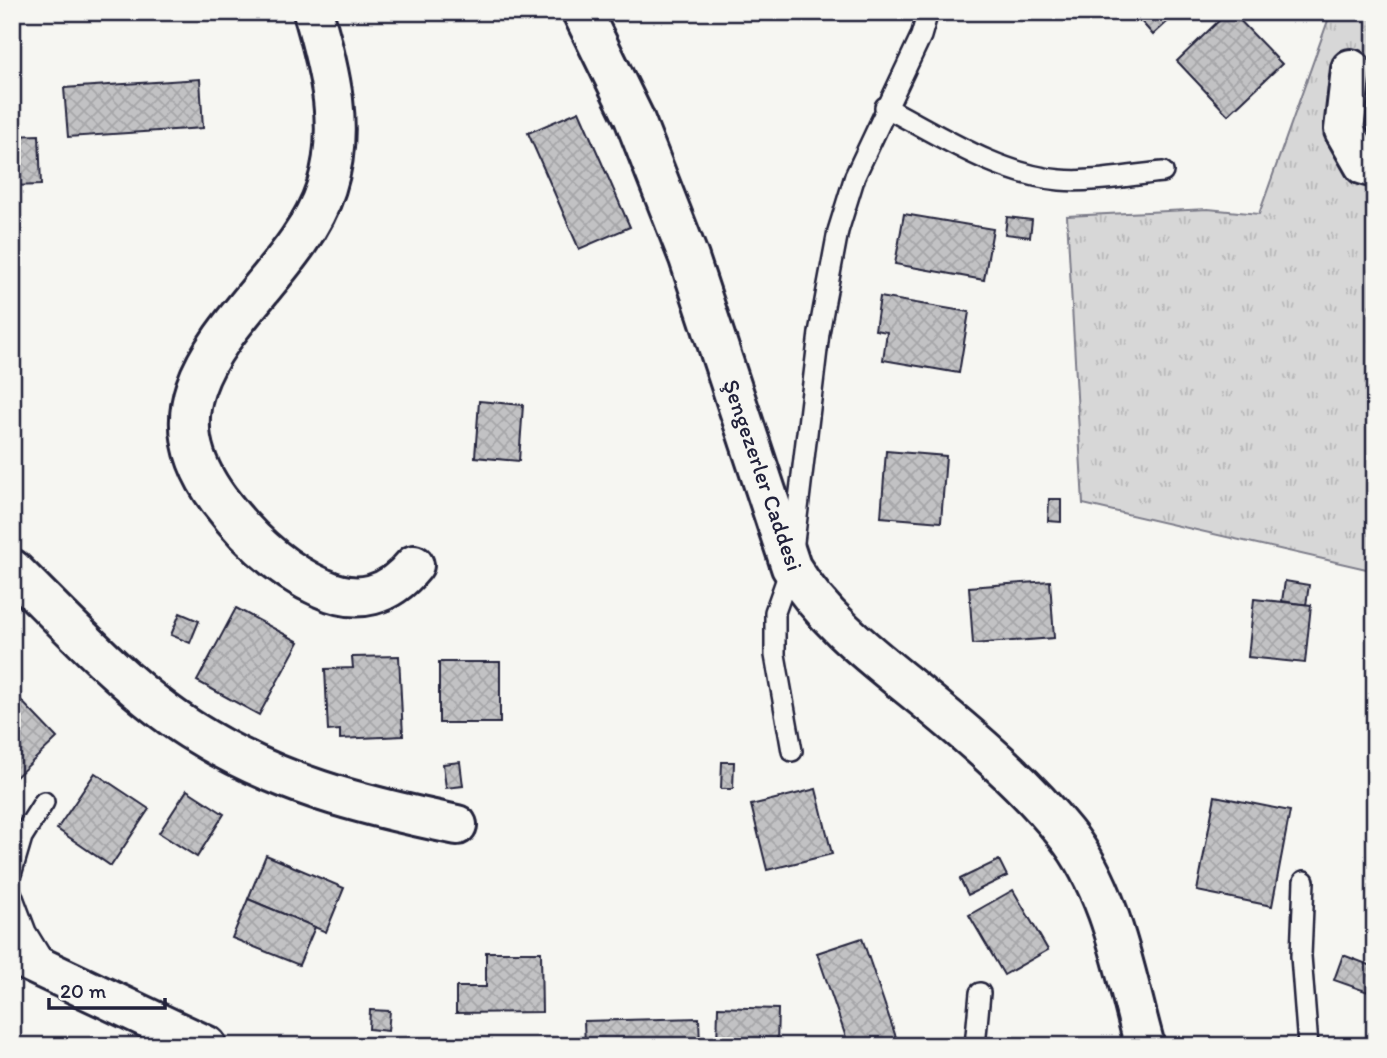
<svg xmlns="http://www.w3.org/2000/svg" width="1387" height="1058" font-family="Itim,sans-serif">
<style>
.grass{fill:url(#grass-tufts);stroke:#7c7c89;stroke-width:2}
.building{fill:url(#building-cross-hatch);stroke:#22223b;stroke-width:2}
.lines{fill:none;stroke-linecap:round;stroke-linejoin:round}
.lane-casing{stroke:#22223b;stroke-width:24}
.street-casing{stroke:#22223b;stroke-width:44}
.lane{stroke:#f6f6f2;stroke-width:19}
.street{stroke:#f6f6f2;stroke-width:38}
.labels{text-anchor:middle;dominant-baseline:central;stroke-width:6;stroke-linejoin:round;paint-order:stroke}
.street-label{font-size:23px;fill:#22223b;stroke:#f6f6f2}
</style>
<defs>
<pattern id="grass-tufts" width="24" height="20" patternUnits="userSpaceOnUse" patternTransform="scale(1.75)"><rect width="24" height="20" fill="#d7d7d7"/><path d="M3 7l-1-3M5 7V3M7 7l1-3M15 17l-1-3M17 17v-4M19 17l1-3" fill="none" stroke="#b8b8b9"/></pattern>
<pattern id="building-cross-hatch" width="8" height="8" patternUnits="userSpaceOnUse" patternTransform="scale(1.75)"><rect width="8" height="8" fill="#c2c2c4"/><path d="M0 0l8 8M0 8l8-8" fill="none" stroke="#a6a6a9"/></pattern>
</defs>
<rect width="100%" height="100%" fill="#f6f6f2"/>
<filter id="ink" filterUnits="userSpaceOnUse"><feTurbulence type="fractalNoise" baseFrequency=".0143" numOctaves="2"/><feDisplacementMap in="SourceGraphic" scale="14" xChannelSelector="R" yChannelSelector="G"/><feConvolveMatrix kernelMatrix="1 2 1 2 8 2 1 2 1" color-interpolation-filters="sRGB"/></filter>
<g filter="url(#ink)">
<!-- grass -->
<path class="grass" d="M 1331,12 L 1375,12 L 1375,571 L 1083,504 L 1067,216 L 1208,209 L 1259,214 Z"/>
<!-- building -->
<g class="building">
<path d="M 1133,12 L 1178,12 L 1153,35 Z"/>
<path d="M 1228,12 L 1232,12 L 1282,64 L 1228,115 L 1177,61 Z"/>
<path d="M 200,79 L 203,128 L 68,137 L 64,88 Z"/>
<path d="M 579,111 L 630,227 L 579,249 L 528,133 Z"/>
<path d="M 39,135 L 41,185 L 12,186 L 12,136 Z"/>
<path d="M 904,214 L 993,229 L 984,280 L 895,264 Z"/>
<path d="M 1007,217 L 1032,220 L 1030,237 L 1005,234 Z"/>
<path d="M 880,297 L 969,312 L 959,373 L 883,360 L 887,332 L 875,330 Z"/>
<path d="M 479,401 L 523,405 L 519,461 L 475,457 Z"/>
<path d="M 886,451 L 946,456 L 941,522 L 881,517 Z"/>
<path d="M 1049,499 L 1061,499 L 1061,522 L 1048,521 Z"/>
<path d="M 1050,581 L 1054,638 L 973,644 L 969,587 Z"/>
<path d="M 1285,581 L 1309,585 L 1306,605 L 1282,601 Z"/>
<path d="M 1254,599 L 1311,605 L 1305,663 L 1248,657 Z"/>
<path d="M 236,608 L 299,642 L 259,715 L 197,681 Z"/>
<path d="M 180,613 L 199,621 L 190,643 L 171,635 Z"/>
<path d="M 399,656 L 403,736 L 340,739 L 340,730 L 328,731 L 325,669 L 353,668 L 352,657 Z"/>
<rect x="439" y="662" width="61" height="61"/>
<path d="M 12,691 L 57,738 L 12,781 Z"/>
<path d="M 460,762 L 463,786 L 446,788 L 443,764 Z"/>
<path d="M 722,762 L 734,762 L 733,789 L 721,789 Z"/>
<path d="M 95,773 L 149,809 L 111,866 L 57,829 Z"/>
<path d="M 816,789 L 832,854 L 767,870 L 751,805 Z"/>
<path d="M 187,790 L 224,814 L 197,857 L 159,833 Z"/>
<path d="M 1215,796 L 1290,811 L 1272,906 L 1197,891 Z"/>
<path d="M 266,855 L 344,888 L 326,932 L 248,899 Z"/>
<path d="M 999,860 L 1007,876 L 968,895 L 960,879 Z"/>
<path d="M 1013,890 L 1048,950 L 1004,975 L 969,915 Z"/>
<path d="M 248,899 L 315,927 L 299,965 L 232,938 Z"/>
<path d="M 862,938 L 899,1046 L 849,1046 L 817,953 Z"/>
<path d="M 486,952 L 541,952 L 542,1012 L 456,1013 L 456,987 L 486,987 Z"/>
<path d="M 1343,955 L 1375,967 L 1368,992 L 1334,980 Z"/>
<path d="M 718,1007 L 778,1009 L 777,1046 L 717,1046 Z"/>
<path d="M 370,1010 L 390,1011 L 388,1031 L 369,1029 Z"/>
<path d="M 699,1018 L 700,1046 L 585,1046 L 584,1021 Z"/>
</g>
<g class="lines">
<defs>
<g id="lane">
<path d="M 885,107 C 939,135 999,175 1060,180 C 1093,183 1129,175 1163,172"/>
<path d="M 792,751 L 775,655 L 775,612 L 791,567 L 819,333 L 838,231 L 855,176 L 921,36 L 928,12"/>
<path d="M 12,871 L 22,837 L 44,802"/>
<path d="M 1304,881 L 1301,956 L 1308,1046"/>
<path d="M 12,895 L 26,932 L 45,963"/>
<path d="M 975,1046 L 980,993"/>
</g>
<g id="street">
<path d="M 313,12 C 330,70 345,129 326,188 C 291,297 123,371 219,500 C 246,536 279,569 322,588 C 358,605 389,596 414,565"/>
<path d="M 582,12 L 634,118 L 689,258 L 791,567 C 823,620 874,658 922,697 C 972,738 1024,782 1065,833 C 1112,891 1125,975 1145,1046"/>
<path d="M 1351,69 L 1344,130 L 1364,165 L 1375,168"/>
<path d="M 12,569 C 66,622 128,690 191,730 C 276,784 360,805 457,825"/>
<path d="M 12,954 L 207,1046"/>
</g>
</defs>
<!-- lane casing -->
<use href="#lane" class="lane-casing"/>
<!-- street casing -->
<use href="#street" class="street-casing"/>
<!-- lane -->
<use href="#lane" class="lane"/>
<!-- street -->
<use href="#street" class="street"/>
</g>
</g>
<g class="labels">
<!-- street labels -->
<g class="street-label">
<text transform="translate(763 475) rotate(71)">Şengezerler Caddesi</text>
</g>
</g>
<!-- margin -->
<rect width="1387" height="1058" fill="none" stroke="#f6f6f2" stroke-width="42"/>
<rect x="21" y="21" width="1345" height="1016" fill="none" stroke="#22223b" stroke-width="2.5" filter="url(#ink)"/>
<!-- scale -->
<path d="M49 998v10h116v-10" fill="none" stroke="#22223b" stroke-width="3.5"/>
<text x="60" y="998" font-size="21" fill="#22223b" stroke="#f6f6f2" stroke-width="5" paint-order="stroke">20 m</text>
</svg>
